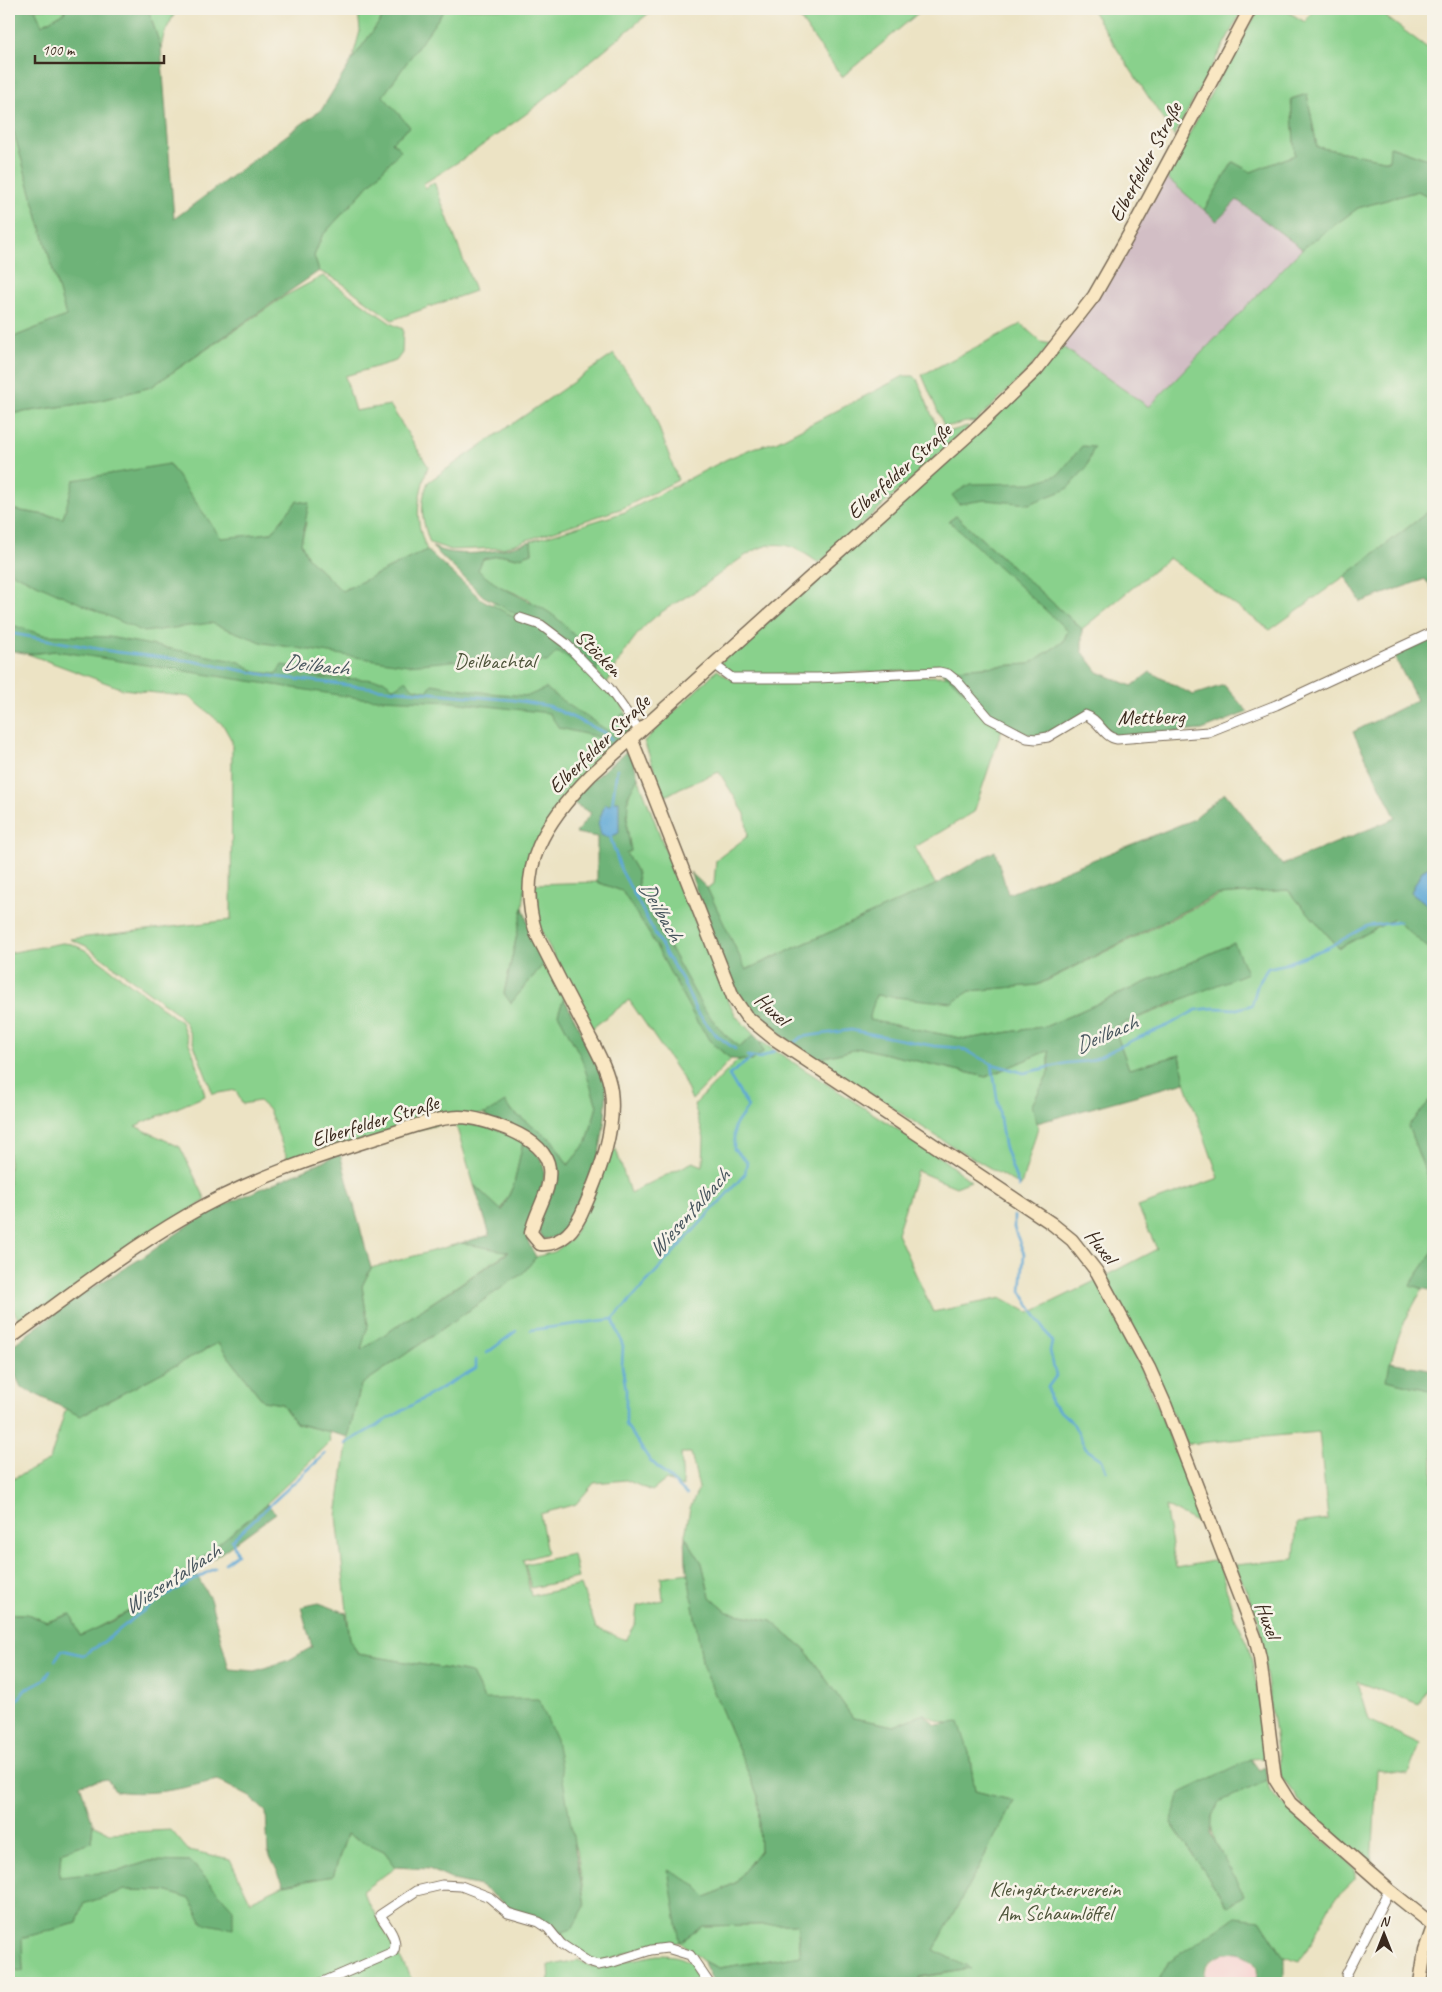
<svg xmlns="http://www.w3.org/2000/svg" width="1442" height="1992" font-family="Caveat,sans-serif">
<style>
.built{fill:#f7d0cf}
.industrial{fill:#d2bec5}
.green{fill:#89d18c;stroke:#627e55}
.forest{fill:#6eb378;stroke:#546e4b}
.water{fill:#5fa8d6;stroke:#4d697a}
.lines{fill:none;stroke-linecap:round;stroke-linejoin:round}
.stream{stroke:#5fa8d6;stroke-width:2.5}
.street-casing{stroke:#796b58;stroke-width:11}
.secondary-casing{stroke:#796b58;stroke-width:15}
.street{stroke:#fff;stroke-width:9}
.secondary{stroke:#f9e7c3;stroke-width:12}
.labels{text-anchor:middle;dominant-baseline:central;stroke-width:5;stroke-linejoin:round;paint-order:stroke}
.street-label{font-size:21px;fill:#3b2a1e;stroke:#f7f3e8}
.park-label{font-size:21px;fill:#4e543a;stroke:#f7f3e8}
.water-label{font-size:22px;font-style:italic;fill:#48565e;stroke:#f7f3e8}
</style>
<rect width="100%" height="100%" fill="#f7f3e8"/>
<filter id="ink" filterUnits="userSpaceOnUse"><feTurbulence type="fractalNoise" baseFrequency=".02" numOctaves="2"/><feDisplacementMap in="SourceGraphic" scale="10" xChannelSelector="R" yChannelSelector="G"/><feConvolveMatrix kernelMatrix="1 2 1 2 8 2 1 2 1" color-interpolation-filters="sRGB"/></filter>
<filter id="wash" filterUnits="userSpaceOnUse"><feTurbulence type="fractalNoise" baseFrequency=".0096" numOctaves="4" result="noise"/><feDisplacementMap in="SourceGraphic" scale="20" xChannelSelector="R" yChannelSelector="G"/><feGaussianBlur stdDeviation="1.12" result="paint"/><feColorMatrix in="noise" values="0 0 0 0 0 0 0 0 0 0 0 0 0 0 0 0 0 1.4 0 .05"/><feComposite in="paint" operator="in"/></filter>
<g filter="url(#wash)">
<rect width="100%" height="100%" fill="#ece3c4"/>
<!-- built -->
<path class="built" d="M 1230,1951 L 1243,1954 L 1254,1963 L 1257,1974 L 1255,1982 L 1205,1983 L 1204,1978 L 1210,1964 L 1218,1956 Z"/>
<!-- industrial -->
<path class="industrial" d="M 1166,177 L 1217,221 L 1237,200 L 1302,249 L 1149,408 L 1061,346 Z"/>
<!-- green -->
<g class="green">
<path d="M 35,9 L 64,9 L 65,12 L 42,25 Z"/>
<path d="M 148,9 L 177,9 L 164,34 L 161,48 Z"/>
<path d="M 358,9 L 383,9 L 383,17 L 352,60 L 360,31 Z"/>
<path d="M 445,9 L 654,9 L 526,114 L 466,157 L 423,184 L 426,188 L 434,182 L 475,291 L 392,320 L 339,281 L 319,271 L 314,256 L 322,236 L 401,150 L 392,142 L 410,127 L 382,96 Z"/>
<path d="M 793,9 L 923,9 L 842,77 Z"/>
<path d="M 1091,9 L 1243,9 L 1174,136 Z"/>
<path d="M 1260,9 L 1283,9 L 1305,22 L 1314,9 L 1395,9 L 1386,17 L 1433,52 L 1433,161 L 1391,146 L 1389,161 L 1317,147 L 1307,94 L 1291,99 L 1295,155 L 1251,172 L 1233,162 L 1204,210 L 1166,177 L 1236,47 Z"/>
<path d="M 9,115 L 66,316 L 9,339 Z"/>
<path d="M 1418,191 L 1433,199 L 1433,508 L 1345,576 L 1270,630 L 1169,558 L 1082,629 L 956,516 L 949,521 L 1068,630 L 1063,642 L 1029,664 L 940,670 L 733,676 L 719,664 L 1061,346 L 1149,407 L 1302,249 L 1358,208 Z"/>
<path d="M 323,276 L 392,324 L 403,329 L 402,353 L 396,361 L 345,376 L 355,411 L 390,405 L 428,466 C 418,498 413,518 427,550 L 342,591 L 308,558 L 301,543 L 306,523 L 297,501 L 271,533 L 221,539 L 169,464 L 63,518 L 9,509 L 9,414 L 93,402 L 151,387 L 285,296 Z"/>
<path d="M 1021,324 L 1041,342 L 1051,344 L 1024,375 L 975,422 C 964,420 955,427 944,426 L 922,375 Z"/>
<path d="M 614,354 L 651,406 L 678,480 L 623,508 L 503,548 L 451,550 L 430,543 C 422,521 419,505 428,482 Z"/>
<path d="M 904,376 L 914,376 L 917,379 L 938,430 L 945,433 L 967,426 L 969,427 L 819,563 C 804,553 790,542 770,545 C 750,548 719,575 702,587 C 684,599 664,608 648,623 C 631,639 618,662 607,683 L 529,599 L 489,582 L 477,570 L 483,559 L 503,555 L 517,558 L 532,553 L 531,541 L 625,512 L 727,459 L 753,448 L 776,442 Z"/>
<path d="M 9,547 L 419,632 L 495,603 L 538,621 L 619,695 L 630,725 L 604,748 L 607,755 L 528,862 L 523,907 L 504,993 L 511,1003 L 545,962 L 564,998 L 558,1014 L 582,1058 L 597,1106 L 587,1142 L 568,1165 L 552,1140 L 510,1110 L 476,1115 L 289,1163 L 269,1110 L 259,1101 L 242,1104 L 236,1090 L 213,1094 L 186,1024 L 176,1012 L 86,946 L 70,939 L 231,920 L 232,741 L 223,725 L 190,697 L 123,689 L 28,654 L 56,651 L 80,654 L 9,632 Z"/>
<path d="M 717,670 L 732,680 L 948,676 L 1002,729 L 974,812 L 915,847 L 936,885 L 745,970 L 707,888 L 714,884 L 716,860 L 748,836 L 745,814 L 719,772 L 680,788 L 664,797 L 644,741 Z"/>
<path d="M 638,777 L 672,867 L 729,1002 L 736,1016 L 754,1035 L 740,1047 L 724,1034 L 703,1008 L 639,892 L 637,872 L 626,853 L 631,851 C 626,827 622,796 638,777 Z"/>
<path d="M 597,882 L 622,891 L 650,935 L 697,1022 L 714,1045 L 731,1059 L 692,1100 L 682,1077 L 629,1000 L 591,1029 L 534,917 L 533,884 Z"/>
<path d="M 1288,890 L 1339,948 L 1394,919 L 1433,952 L 1433,1097 L 1408,1126 L 1433,1192 L 1433,1252 L 1410,1285 L 1423,1289 C 1405,1317 1392,1346 1388,1380 L 1433,1391 L 1433,1605 L 1429,1609 L 1433,1612 L 1433,1677 L 1419,1704 L 1358,1682 L 1369,1720 L 1420,1744 L 1408,1774 L 1377,1770 L 1372,1868 L 1308,1811 L 1281,1776 L 1258,1618 L 1235,1565 L 1294,1559 L 1297,1523 L 1328,1519 L 1319,1432 L 1187,1444 L 1105,1276 L 1157,1249 L 1138,1207 L 1219,1178 L 1185,1082 L 1180,1055 L 1129,1069 L 1114,1027 L 1177,1003 L 1234,943 L 1047,1026 L 966,1039 L 869,1020 L 875,995 L 952,1002 L 970,991 L 1038,985 L 1220,895 Z"/>
<path d="M 62,943 L 72,944 L 85,950 L 181,1022 L 197,1064 L 205,1096 L 135,1126 L 180,1147 L 206,1200 L 22,1324 L 9,1304 L 9,953 Z"/>
<path d="M 760,1041 L 933,1152 L 971,1181 L 956,1187 L 917,1171 L 897,1233 L 933,1312 L 1002,1298 L 1030,1313 L 1097,1280 L 1149,1385 L 1204,1526 L 1165,1506 L 1176,1568 L 1218,1560 L 1234,1615 L 1249,1646 L 1258,1692 L 1265,1758 L 1251,1759 L 1171,1823 L 1228,1906 L 1244,1895 C 1231,1871 1198,1829 1218,1804 C 1224,1796 1256,1786 1267,1781 L 1272,1794 L 1355,1868 L 1355,1880 L 1334,1900 L 1300,1962 L 1284,1957 L 1260,1920 L 1169,1961 L 1159,1980 L 1153,1983 L 920,1983 L 919,1978 L 970,1969 L 934,1950 L 1014,1801 L 975,1791 L 969,1753 L 957,1724 L 941,1722 L 924,1714 L 894,1726 L 853,1718 L 805,1649 L 771,1621 L 727,1612 L 710,1597 L 702,1563 L 685,1536 L 690,1508 L 699,1488 L 691,1453 L 681,1453 L 683,1487 L 666,1480 L 652,1491 L 626,1480 L 594,1483 L 576,1504 L 540,1514 L 547,1553 L 523,1560 L 531,1596 L 581,1585 L 596,1628 L 626,1640 L 635,1625 L 637,1606 L 663,1600 L 661,1577 L 688,1573 L 703,1666 L 758,1796 L 760,1850 L 735,1883 L 707,1897 L 694,1884 L 680,1942 L 703,1926 L 797,1924 L 801,1955 L 719,1968 L 703,1961 L 680,1942 L 627,1953 L 598,1965 L 573,1949 L 559,1933 L 572,1928 L 585,1906 L 577,1850 L 484,1699 L 472,1673 L 358,1654 L 350,1639 L 337,1516 L 348,1437 L 361,1385 L 523,1273 L 536,1257 L 556,1251 L 572,1238 L 608,1156 L 616,1149 L 630,1193 L 693,1162 L 703,1166 L 704,1138 L 694,1105 L 738,1060 L 752,1061 L 763,1052 Z"/>
<path d="M 861,1048 L 986,1077 L 1049,1050 L 1049,1072 L 1032,1105 L 1038,1127 L 1021,1186 L 947,1143 L 817,1059 Z"/>
<path d="M 455,1122 L 496,1129 L 523,1142 L 514,1184 L 501,1211 L 474,1185 Z"/>
<path d="M 461,1243 L 509,1251 L 360,1351 L 368,1325 L 362,1286 L 371,1268 Z"/>
<path d="M 218,1343 L 263,1401 L 282,1404 L 295,1423 L 329,1432 L 330,1442 C 257,1514 175,1595 80,1636 L 70,1614 L 46,1622 L 27,1614 L 9,1614 L 9,1481 L 50,1460 L 66,1408 L 80,1416 Z"/>
<path d="M 573,1554 L 578,1578 L 531,1588 L 525,1564 Z"/>
<path d="M 93,1824 L 110,1833 L 171,1830 L 188,1850 L 230,1859 L 250,1901 L 284,1885 L 333,1876 L 348,1832 L 384,1851 L 396,1867 L 362,1891 L 414,1983 L 9,1983 L 9,1968 L 23,1971 L 21,1938 L 77,1923 L 83,1904 L 125,1890 L 165,1891 L 191,1899 L 203,1923 L 206,1879 L 191,1862 L 150,1861 L 119,1871 L 59,1878 L 61,1852 L 91,1842 Z"/>
<path d="M 658,1955 C 683,1955 693,1959 703,1983 L 549,1983 L 548,1966 L 578,1960 L 592,1967 Z"/>
</g>
<!-- forest -->
<g class="forest">
<path d="M 9,9 L 35,9 L 42,25 L 65,12 L 64,9 L 148,9 L 161,48 L 174,219 L 322,109 L 352,60 L 383,17 L 383,9 L 445,9 L 383,96 L 410,127 L 392,142 L 401,150 L 322,236 L 314,256 L 319,271 L 151,387 L 93,402 L 9,414 L 9,339 L 66,316 L 9,115 Z"/>
<path d="M 1307,94 L 1317,147 L 1389,161 L 1390,146 L 1433,161 L 1433,199 L 1418,191 L 1358,208 L 1302,249 L 1237,200 L 1217,221 L 1204,210 L 1233,162 L 1251,172 L 1295,155 L 1291,99 Z"/>
<path d="M 1082,446 L 1094,447 L 1086,468 L 1067,489 L 1029,504 L 985,500 L 959,504 L 952,495 L 970,484 L 1032,483 L 1058,475 Z"/>
<path d="M 169,464 L 221,538 L 271,533 L 297,501 L 309,503 L 301,543 L 308,558 L 342,591 L 427,550 L 481,599 L 520,620 L 540,626 L 594,674 L 557,652 L 547,662 L 474,659 L 408,665 L 264,643 L 211,623 L 144,632 L 14,574 L 9,569 L 9,509 L 63,518 L 74,480 Z"/>
<path d="M 1433,508 L 1433,590 L 1425,579 L 1361,602 L 1345,576 Z"/>
<path d="M 956,516 L 1082,629 L 1082,651 L 1098,672 L 1132,686 L 1150,672 L 1193,695 L 1224,685 L 1248,712 L 1202,730 L 1119,737 L 1111,735 L 1093,715 L 1036,737 L 1006,727 L 940,670 L 1029,664 L 1063,642 L 1068,631 L 949,521 Z"/>
<path d="M 531,541 L 532,553 L 517,558 L 503,555 L 483,559 L 478,570 C 498,590 527,597 550,613 C 567,624 584,648 598,663 L 596,672 L 566,642 L 483,596 L 432,547 C 463,560 501,551 531,541 Z"/>
<path d="M 9,624 L 44,635 L 109,637 L 240,662 L 256,672 L 276,674 L 282,665 L 310,670 L 312,677 L 383,680 L 394,688 L 406,680 L 413,688 L 427,691 L 432,684 L 488,693 L 528,696 L 546,688 C 567,706 592,719 615,736 L 625,728 L 619,717 L 624,713 L 631,730 L 607,755 L 598,737 L 559,728 L 549,713 L 452,702 L 358,698 L 56,651 L 28,654 L 9,650 Z"/>
<path d="M 1433,637 L 1433,865 L 1422,871 L 1411,892 L 1433,909 L 1433,952 L 1394,919 L 1339,948 L 1288,890 L 1216,895 L 1037,985 L 970,991 L 952,1003 L 876,995 L 869,1020 L 966,1039 L 1047,1026 L 1234,943 L 1247,973 L 1114,1027 L 1129,1069 L 1180,1055 L 1185,1082 L 1037,1123 L 1032,1105 L 1049,1072 L 1049,1050 L 986,1077 L 861,1048 L 817,1059 C 790,1042 764,1024 743,999 C 720,971 703,907 690,872 L 707,888 L 746,970 L 935,885 L 995,851 L 1008,894 L 1192,820 L 1225,793 L 1282,865 L 1396,818 L 1353,732 L 1417,700 L 1394,656 Z"/>
<path d="M 626,752 L 632,757 L 638,777 L 628,796 L 627,829 L 631,851 L 626,853 L 637,872 L 639,892 L 703,1008 L 724,1034 L 740,1047 L 754,1035 L 760,1041 L 763,1052 L 752,1061 L 731,1059 L 714,1045 L 697,1022 L 650,935 L 622,891 L 597,882 L 597,837 L 576,833 L 591,813 L 571,802 L 593,779 Z"/>
<path d="M 523,907 L 531,934 L 545,962 L 511,1003 L 504,994 Z"/>
<path d="M 564,998 C 574,1018 584,1037 593,1056 C 597,1064 603,1072 605,1080 C 612,1115 588,1242 543,1239 L 537,1226 L 552,1161 L 484,1115 L 505,1102 L 510,1110 L 552,1140 L 568,1165 L 587,1142 L 597,1106 L 581,1057 L 558,1014 Z"/>
<path d="M 1433,1097 L 1433,1192 L 1408,1126 Z"/>
<path d="M 523,1142 C 566,1170 531,1196 527,1231 C 526,1241 532,1249 536,1257 L 523,1273 L 361,1385 L 348,1437 L 295,1423 L 282,1404 L 263,1401 L 218,1343 L 80,1416 L 21,1387 L 9,1362 L 9,1348 L 77,1297 L 145,1256 L 206,1213 L 340,1154 L 371,1268 L 362,1286 L 368,1325 L 361,1350 L 509,1252 L 461,1243 L 490,1235 L 474,1185 L 502,1211 L 514,1184 Z"/>
<path d="M 1433,1252 L 1433,1291 L 1410,1285 Z"/>
<path d="M 1390,1362 L 1433,1370 L 1433,1391 L 1387,1380 Z"/>
<path d="M 267,1504 L 276,1513 L 195,1572 L 210,1599 L 229,1669 L 255,1671 L 289,1660 L 312,1647 L 301,1607 L 319,1603 L 346,1613 L 350,1639 L 358,1654 L 472,1673 L 484,1699 L 538,1699 L 556,1739 L 585,1906 L 572,1929 L 559,1933 L 538,1918 L 514,1910 L 480,1886 L 453,1880 L 429,1869 L 396,1867 L 384,1851 L 347,1834 L 333,1876 L 284,1885 L 268,1852 L 266,1812 L 250,1797 L 217,1780 C 179,1789 154,1796 115,1791 L 107,1779 L 80,1784 L 93,1824 L 91,1842 L 61,1852 L 59,1877 L 119,1871 L 150,1861 L 191,1862 L 233,1909 L 233,1929 L 203,1923 L 190,1899 L 165,1891 L 125,1890 L 83,1904 L 77,1923 L 22,1938 L 23,1972 L 9,1968 L 9,1614 L 27,1614 L 47,1622 L 71,1614 L 80,1636 L 113,1621 L 157,1594 Z"/>
<path d="M 685,1536 L 702,1563 L 710,1597 L 727,1612 L 771,1621 L 805,1649 L 853,1718 L 894,1726 L 924,1714 L 936,1725 L 959,1722 L 969,1753 L 975,1791 L 1014,1801 L 934,1950 L 971,1969 L 919,1977 L 920,1983 L 830,1983 L 827,1980 L 813,1983 L 714,1983 L 703,1961 L 719,1968 L 801,1955 L 797,1924 L 703,1926 L 680,1942 L 668,1870 L 694,1884 L 707,1897 L 735,1883 L 760,1850 L 758,1796 L 703,1666 L 686,1563 Z"/>
<path d="M 1251,1759 L 1259,1770 L 1265,1767 L 1267,1781 L 1219,1802 L 1212,1816 L 1211,1834 L 1244,1895 L 1228,1906 L 1171,1823 L 1180,1793 Z"/>
<path d="M 1235,1917 L 1260,1920 L 1284,1957 L 1284,1983 L 1254,1983 C 1274,1947 1198,1938 1205,1983 L 1153,1983 L 1159,1980 L 1169,1961 Z"/>
</g>
<!-- water -->
<g class="water">
<path d="M 615,801 L 619,801 L 619,833 L 608,838 L 601,835 L 598,823 L 605,804 L 609,805 Z"/>
<path d="M 1433,865 L 1433,909 L 1411,892 L 1422,871 Z"/>
</g>
<g class="lines">
<!-- stream -->
<g class="stream">
<path d="M 9,633 L 116,652 L 192,661 L 277,677 L 374,688 L 513,700 L 549,706 L 605,733 L 612,740"/>
<path d="M 612,805 L 617,769"/>
<path d="M 610,836 L 621,870 L 667,956 L 682,979 L 696,1011 L 716,1035 L 735,1049"/>
<path d="M 794,1043 L 801,1037 L 851,1030 L 934,1046 L 960,1048 L 992,1064 L 1024,1073 L 1067,1063 L 1090,1061 L 1133,1040 L 1169,1025 L 1196,1010 L 1214,1008 L 1237,1009 L 1252,1005 L 1258,983 L 1268,968 L 1285,964 L 1329,947 L 1367,926 L 1399,922"/>
<path d="M 747,1056 L 760,1058 L 775,1051"/>
<path d="M 992,1064 L 1004,1145 L 1019,1187"/>
<path d="M 1014,1216 L 1014,1228 L 1024,1254 L 1021,1291 L 1052,1342 L 1050,1351 L 1056,1376 L 1048,1387 L 1051,1403 L 1073,1423 L 1086,1449 L 1102,1460 L 1106,1471"/>
<path d="M 613,1319 L 623,1346 L 622,1366 L 626,1389 L 626,1425 L 649,1459 L 687,1495"/>
<path d="M 531,1330 L 613,1319 L 745,1174 L 747,1162 L 734,1149 L 734,1127 L 748,1107 L 729,1075 L 753,1057"/>
<path d="M 487,1353 L 516,1331"/>
<path d="M 345,1444 L 476,1368 L 476,1360"/>
<path d="M 225,1563 L 237,1554 L 232,1540 L 325,1454"/>
<path d="M 55,1660 L 62,1650 L 83,1655 C 105,1644 122,1626 142,1612 C 165,1594 191,1582 215,1568"/>
<path d="M 9,1711 L 26,1689 L 45,1679 L 50,1671"/>
</g>
</g>
</g>
<g filter="url(#ink)">
<g class="lines">
<defs>
<g id="street">
<path d="M 520,618 L 541,625 L 565,643 L 609,688 L 639,730"/>
<path d="M 713,664 L 732,678 L 818,678 L 939,672 L 948,674 L 958,682 L 989,718 L 1027,738 L 1036,739 L 1048,737 L 1085,715 C 1099,719 1103,737 1117,739 L 1208,732 L 1276,705 L 1433,632"/>
<path d="M 1346,1975 L 1389,1890"/>
<path d="M 321,1983 L 393,1952 C 400,1940 386,1925 380,1915 L 416,1891 L 442,1885 L 461,1886 L 489,1897 L 508,1913 L 539,1922 L 548,1928 L 561,1944 L 588,1962 L 598,1965 L 613,1962 L 651,1950 L 667,1948 L 690,1955 L 709,1983"/>
</g>
<g id="secondary">
<path d="M 631,738 L 733,997 L 746,1016 L 773,1038 L 1051,1223 L 1072,1240 L 1097,1272 L 1149,1368 L 1165,1404 L 1255,1637 L 1260,1658 L 1275,1779 L 1290,1803 L 1389,1890 L 1433,1925"/>
<path d="M 9,1339 C 67,1297 124,1252 186,1216 C 247,1180 318,1156 386,1135 C 409,1128 434,1118 459,1117 C 476,1117 494,1124 510,1130 C 526,1137 547,1149 549,1168 C 552,1191 535,1211 531,1233 L 540,1244 C 564,1246 577,1226 585,1206 C 600,1171 616,1130 611,1091 C 608,1069 595,1048 585,1028 C 568,996 552,965 536,933 C 515,866 546,821 591,775 L 976,428 L 1037,369 L 1094,296 L 1135,224 L 1250,9"/>
<path d="M 1420,1983 L 1425,1950 L 1433,1927"/>
</g>
</defs>
<!-- street casing -->
<use href="#street" class="street-casing"/>
<!-- secondary casing -->
<use href="#secondary" class="secondary-casing"/>
<!-- street -->
<use href="#street" class="street"/>
<!-- secondary -->
<use href="#secondary" class="secondary"/>
</g>
</g>
<g class="labels">
<!-- street labels -->
<g class="street-label">
<text transform="translate(1145 162) rotate(-62)">Elberfelder Straße</text>
<text transform="translate(899 471) rotate(-42)">Elberfelder Straße</text>
<text transform="translate(599 653) rotate(45)">Stöcken</text>
<text transform="translate(1151 717) rotate(-1)">Mettberg</text>
<text transform="translate(599 744) rotate(-44)">Elberfelder Straße</text>
<text transform="translate(772 1009) rotate(43)">Huxel</text>
<text transform="translate(375 1121) rotate(-17)">Elberfelder Straße</text>
<text transform="translate(1101 1246) rotate(52)">Huxel</text>
<text transform="translate(1268 1620) rotate(70)">Huxel</text>
</g>
<!-- park labels -->
<g class="park-label">
<text x="495" y="661">Deilbachtal</text>
<text x="1055" y="1889">Kleingärtnerverein<tspan x="1055" dy="24">Am Schaumlöffel</tspan></text>
</g>
<!-- water labels -->
<g class="water-label">
<text transform="translate(316 665) rotate(6)">Deilbach</text>
<text transform="translate(661 911) rotate(60)">Deilbach</text>
<text transform="translate(1106 1034) rotate(-23)">Deilbach</text>
<text transform="translate(689 1213) rotate(-48)">Wiesentalbach</text>
<text transform="translate(172 1579) rotate(-33)">Wiesentalbach</text>
</g>
</g>
<!-- margin -->
<rect width="1442" height="1992" fill="none" stroke="#f7f3e8" stroke-width="30"/>
<!-- north arrow -->
<g transform="translate(1384 1934)" stroke="#f7f3e8" stroke-width="4" paint-order="stroke">
<path d="M0-4L9 19L0 12L-9 19Z" fill="#3b2a1e"/>
<text y="-8" font-size="14" font-weight="bold" text-anchor="middle" fill="#3b2a1e">N</text>
</g>
<!-- scale -->
<path d="M35 55v8h129v-8" fill="none" stroke="#3b2a1e" stroke-width="2.5"/>
<text x="42" y="55" font-size="15" fill="#3b2a1e" stroke="#f7f3e8" stroke-width="4" paint-order="stroke">100 m</text>
</svg>
